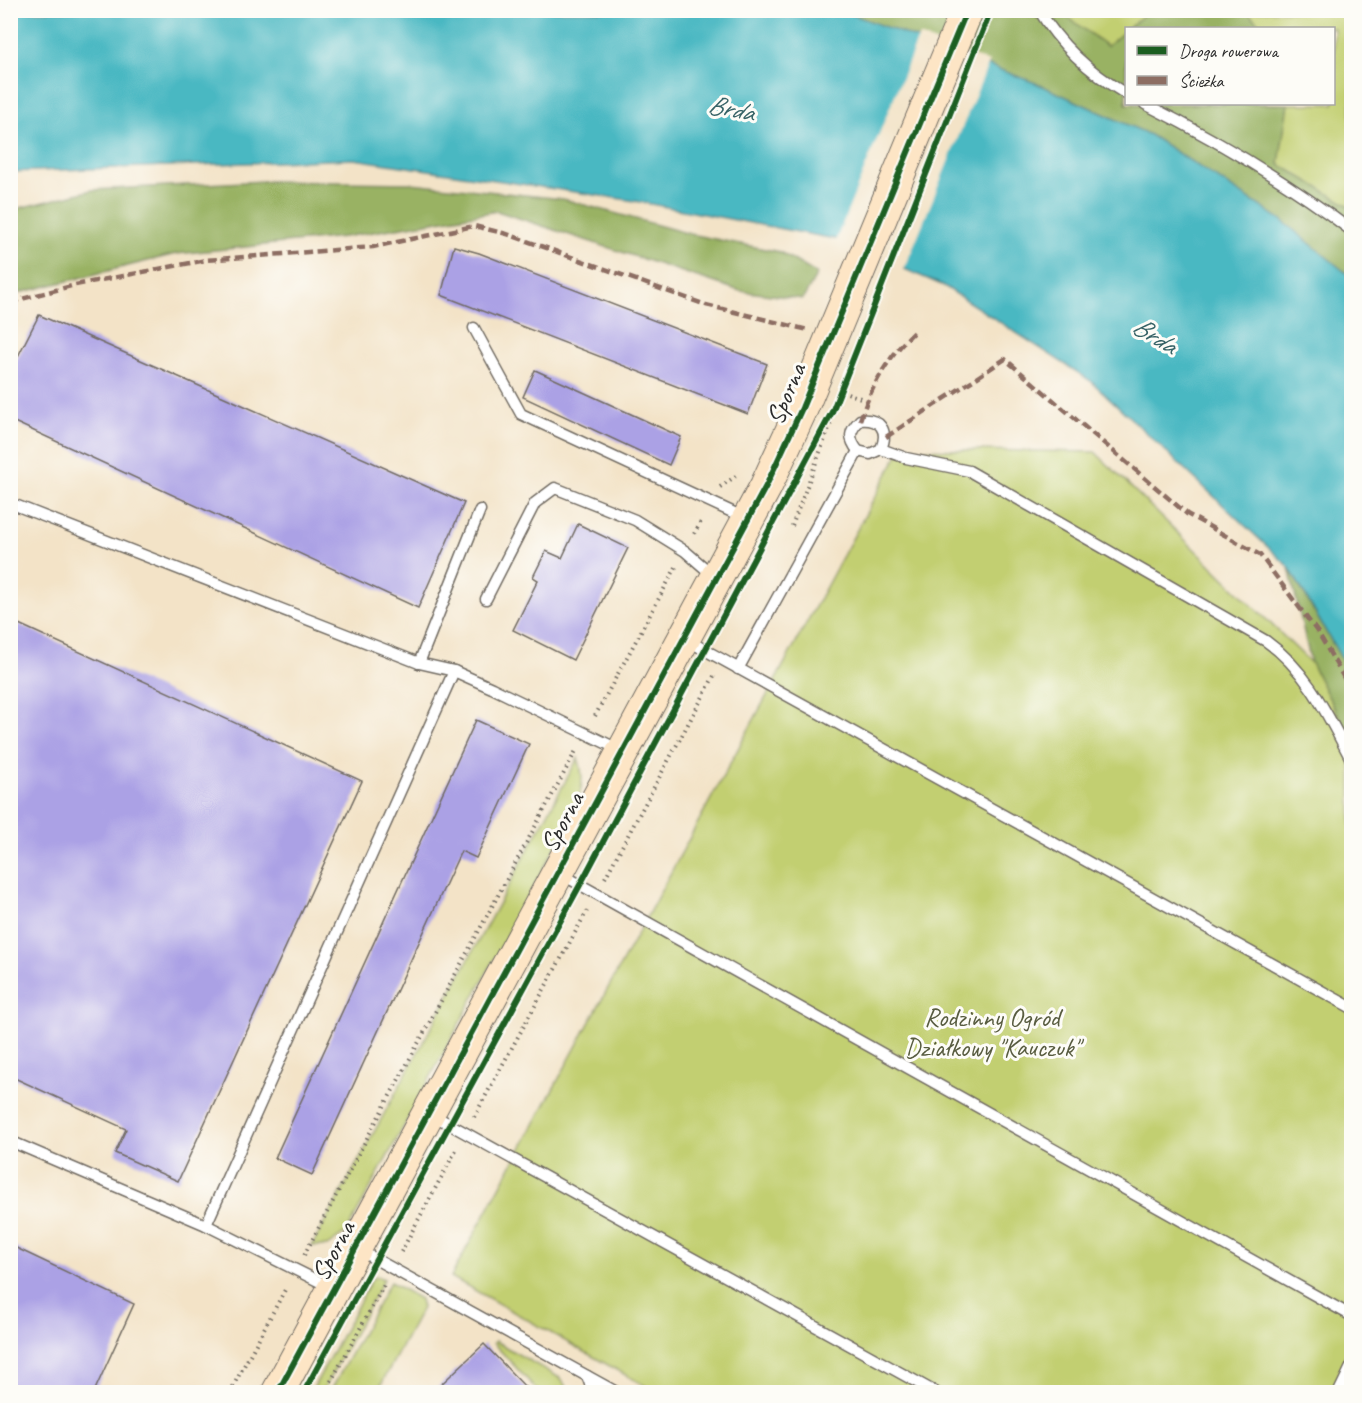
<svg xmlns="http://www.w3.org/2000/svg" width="1362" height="1403" font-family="Caveat,sans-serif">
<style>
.green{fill:#c2cf71;stroke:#767d4e;stroke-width:1.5;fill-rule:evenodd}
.forest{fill:#99b263;stroke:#626e47;stroke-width:1.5}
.water{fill:#4ab8c2;stroke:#3a7276;stroke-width:1.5}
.pier{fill:#f3e3c7}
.building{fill:#aba1e5}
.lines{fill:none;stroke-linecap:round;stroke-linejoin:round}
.lane-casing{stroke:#716b62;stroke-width:13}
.secondary-casing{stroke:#716b62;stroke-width:34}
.path{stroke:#716b62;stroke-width:4;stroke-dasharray:1.5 4.5;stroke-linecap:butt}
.lane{stroke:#fff;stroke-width:10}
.secondary{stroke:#fde5c5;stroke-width:32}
.quiet{stroke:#8d6e63;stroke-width:4.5;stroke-dasharray:9 4.5;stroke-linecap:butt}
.cycleway-casing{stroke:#fdfcf7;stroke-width:10}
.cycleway{stroke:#1b5e20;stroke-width:6}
.labels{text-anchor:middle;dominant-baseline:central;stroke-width:6;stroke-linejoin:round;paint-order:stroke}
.street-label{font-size:26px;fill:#2b2b2b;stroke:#fdfcf7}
.park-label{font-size:26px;fill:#585c40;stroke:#fdfcf7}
.water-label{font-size:27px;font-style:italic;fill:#376367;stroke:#fdfcf7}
</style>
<rect width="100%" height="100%" fill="#fdfcf7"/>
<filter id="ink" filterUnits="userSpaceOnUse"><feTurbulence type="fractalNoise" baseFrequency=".0167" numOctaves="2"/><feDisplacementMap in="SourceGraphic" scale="12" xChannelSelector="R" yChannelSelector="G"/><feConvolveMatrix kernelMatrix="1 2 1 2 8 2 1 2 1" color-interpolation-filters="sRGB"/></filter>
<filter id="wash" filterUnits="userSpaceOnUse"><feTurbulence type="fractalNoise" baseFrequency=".008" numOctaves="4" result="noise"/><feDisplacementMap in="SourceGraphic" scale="24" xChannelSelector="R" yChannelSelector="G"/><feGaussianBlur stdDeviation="1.35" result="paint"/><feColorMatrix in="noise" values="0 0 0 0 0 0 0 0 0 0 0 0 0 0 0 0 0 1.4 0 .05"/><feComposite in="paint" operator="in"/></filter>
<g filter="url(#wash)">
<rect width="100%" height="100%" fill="#f3e3c7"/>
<!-- green -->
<g class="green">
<path d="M 843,11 L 1351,11 L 1351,277 L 1280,219 L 1150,135 L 1038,84 ZM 1126,28 L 1334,28 L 1334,104 L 1126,104 Z"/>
<path d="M 901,449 L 1095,452 L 1311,663 L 1351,740 L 1351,1392 L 656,1392 L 451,1277 Z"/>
<path d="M 578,758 C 587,782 579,800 569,821 L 346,1233 L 327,1246 L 312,1246 Z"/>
<path d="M 376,1276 L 384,1279 L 322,1392 L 311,1392 L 372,1279 Z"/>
<path d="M 390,1282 L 420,1299 L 422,1308 L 377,1392 L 330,1392 Z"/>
<path d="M 495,1341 L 560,1378 L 570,1392 L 539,1392 L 493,1343 Z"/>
</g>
<!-- forest -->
<g class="forest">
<path d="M 1150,10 L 1246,11 L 1264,28 L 1128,28 Z"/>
<path d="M 843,11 L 1059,11 L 1107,46 L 1126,30 L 1126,104 L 1288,104 L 1279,164 L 1351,207 L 1351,277 L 1280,219 L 1150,135 L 1038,84 Z"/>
<path d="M 264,181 L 411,183 L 563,199 L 690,234 L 780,252 L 817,274 L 803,299 L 740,291 L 497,211 L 344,237 L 176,254 L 11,295 L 11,210 L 92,190 Z"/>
<path d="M 1289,568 L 1351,675 L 1351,740 L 1311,663 Z"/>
</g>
<!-- water -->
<path class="water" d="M 10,11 L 843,11 L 1038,84 L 1150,135 L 1280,219 L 1351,277 L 1351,675 L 1289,567 L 1091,381 L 944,286 L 835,239 L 635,201 L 354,159 L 11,172 Z"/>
<!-- pier -->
<path class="pier" d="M 919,36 L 989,62 L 903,272 L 835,242 Z"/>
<g id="blocks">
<!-- building -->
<g class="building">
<path d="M 454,246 L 479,253 L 767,364 L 748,414 L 441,295 Z"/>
<path d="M 39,315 L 464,503 L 418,608 L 10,420 L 10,372 Z"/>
<path d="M 535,370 L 681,437 L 669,465 L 523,397 Z"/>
<path d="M 578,524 L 628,548 L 573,660 L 513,630 L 538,580 L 533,577 L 546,551 L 562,558 Z"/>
<path d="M 10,620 L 362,781 L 178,1181 L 115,1153 L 126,1129 L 10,1076 Z"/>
<path d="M 476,720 L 529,744 L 476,858 L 461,851 L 312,1175 L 275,1158 Z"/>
<path d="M 10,1245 L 134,1304 L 94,1392 L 10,1392 Z"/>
<path d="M 484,1344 L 530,1392 L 433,1392 Z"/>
</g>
</g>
</g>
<g filter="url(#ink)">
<use href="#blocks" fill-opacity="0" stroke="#716b62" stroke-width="1.5"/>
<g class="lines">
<defs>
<g id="lane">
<path d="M 1039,10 C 1060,45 1092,74 1126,94"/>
<path d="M 1145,104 C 1217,140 1287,182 1352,231"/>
<path d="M 474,328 L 521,414 L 745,518"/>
<path d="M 881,449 C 889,430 880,418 860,420 C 849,431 848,438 858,451 L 870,454 L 881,449 L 906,458 L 969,471 L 1266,641 C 1308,671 1328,716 1352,761"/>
<path d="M 10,503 L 419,663 L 454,671 L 492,688 L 620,750"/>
<path d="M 486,599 L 535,503 L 555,488 L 635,520 L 685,551 L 715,577"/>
<path d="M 685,639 L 1352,1008"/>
<path d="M 419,663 L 480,510"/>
<path d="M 738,669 L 858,451"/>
<path d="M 561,874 L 1352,1316"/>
<path d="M 431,1114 L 935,1392"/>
<path d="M 10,1141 L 206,1225 L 332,1288"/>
<path d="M 206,1225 L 454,671"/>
<path d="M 359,1250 L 616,1392"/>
<path d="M 587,1376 L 593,1392"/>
<path d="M 1339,1392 L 1352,1365"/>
</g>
<path id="secondary" d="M 278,1392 L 766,486 L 802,408 L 967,10"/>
</defs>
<!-- lane casing -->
<use href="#lane" class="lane-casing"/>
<!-- secondary casing -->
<use href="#secondary" class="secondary-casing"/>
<!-- path -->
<g class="path">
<path d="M 842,391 L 863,399"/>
<path d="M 720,487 L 736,476"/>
<path d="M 792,526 L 831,423"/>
<path d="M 694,534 L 702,520"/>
<path d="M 595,716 L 676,567"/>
<path d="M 605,878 L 714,676"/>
<path d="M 474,1117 L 587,911"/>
<path d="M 401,1252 L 456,1150"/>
<path d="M 304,1255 L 577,749"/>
<path d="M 230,1392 L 286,1288"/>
<path d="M 325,1392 L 384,1285"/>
</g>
<!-- lane -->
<use href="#lane" class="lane"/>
<!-- secondary -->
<use href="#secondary" class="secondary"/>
<!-- quiet -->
<g class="quiet">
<path d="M 10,302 L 75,285 L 206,260 L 373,247 L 474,226 L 507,234 L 706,305 L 808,330"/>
<path d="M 860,420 C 872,385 889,355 916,330"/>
<path d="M 886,437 L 1005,359 L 1187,514 L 1260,555 L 1319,634 L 1352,692"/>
</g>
<defs>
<g id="cycleway">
<path d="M 278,1392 L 766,486 L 802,408 L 967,10"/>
<path d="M 304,1392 L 580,885 L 832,412 L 991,10"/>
</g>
</defs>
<!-- cycleway casing -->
<use href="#cycleway" class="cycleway-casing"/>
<!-- cycleway -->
<use href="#cycleway" class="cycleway"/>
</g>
</g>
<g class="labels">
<!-- street labels -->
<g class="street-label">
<text transform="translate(786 394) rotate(-67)">Sporna</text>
<text transform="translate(562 822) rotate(-62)">Sporna</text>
<text transform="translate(333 1251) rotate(-62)">Sporna</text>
</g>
<!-- park labels -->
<g class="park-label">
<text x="992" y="1017">Rodzinny Ogród<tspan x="992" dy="30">Działkowy "Kauczuk"</tspan></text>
</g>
<!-- water labels -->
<g class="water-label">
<text transform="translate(731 108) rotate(11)">Brda</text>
<text transform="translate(1155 335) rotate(32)">Brda</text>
</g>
</g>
<!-- margin -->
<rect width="1362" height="1403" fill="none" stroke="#fdfcf7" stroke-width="36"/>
<!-- legend -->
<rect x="1125" y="27" width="210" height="78" fill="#fdfcf7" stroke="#a9a8a5" stroke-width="1.5"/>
<rect x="1137" y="46" width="30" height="9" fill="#1b5e20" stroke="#a9a8a5" stroke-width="1.5"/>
<text x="1179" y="57" font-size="18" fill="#2b2b2b">Droga rowerowa</text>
<rect x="1137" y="76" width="30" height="9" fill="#8d6e63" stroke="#a9a8a5" stroke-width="1.5"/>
<text x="1179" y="87" font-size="18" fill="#2b2b2b">Ścieżka</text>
</svg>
